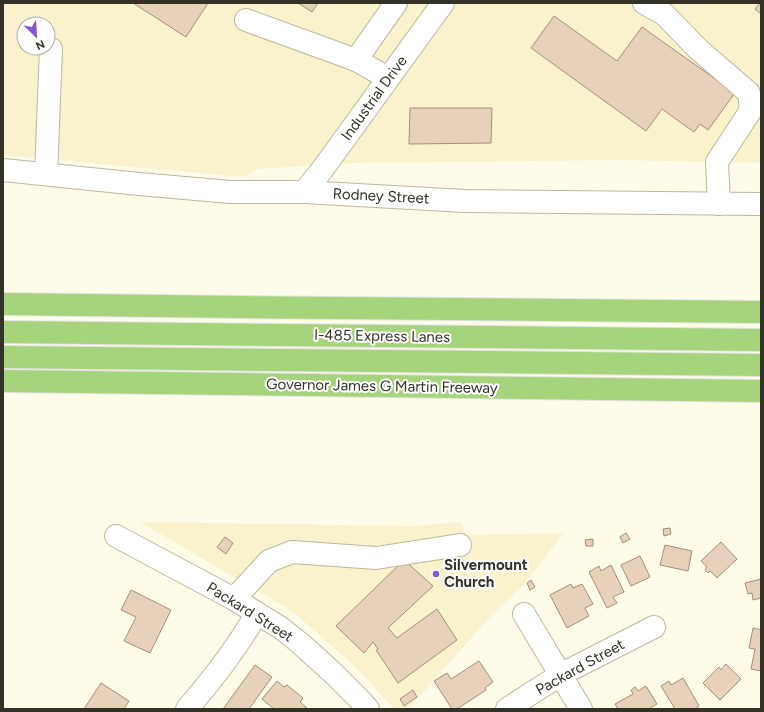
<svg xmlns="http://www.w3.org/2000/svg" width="764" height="712" font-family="Figtree,sans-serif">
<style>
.built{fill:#f9f2cd;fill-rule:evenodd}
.building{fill:#e8d1bb;stroke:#a38e79}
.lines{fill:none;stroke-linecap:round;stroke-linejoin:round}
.minor-casing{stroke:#bdb89c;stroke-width:24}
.highway-casing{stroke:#e3e2e1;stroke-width:24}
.minor{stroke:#fff;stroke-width:22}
.highway{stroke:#a6d47c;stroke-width:22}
.poi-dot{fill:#8556cf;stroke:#fff;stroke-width:1.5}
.labels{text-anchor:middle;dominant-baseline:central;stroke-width:4;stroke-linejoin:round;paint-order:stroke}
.street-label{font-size:15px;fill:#343226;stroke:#fff}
.poi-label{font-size:15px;font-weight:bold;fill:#343226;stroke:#fff;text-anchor:start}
</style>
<rect width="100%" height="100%" fill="#fefbe9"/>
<!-- built -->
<g class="built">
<path d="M 3,3 L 761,3 L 761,163 L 622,160 L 354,163 L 258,169 L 244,177 L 3,155 ZM 24,24 L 48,24 L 48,48 L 24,48 Z"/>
<path d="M 140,522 L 412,526 L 461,522 L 466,535 L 564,533 L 523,585 L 490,617 L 408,709 L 394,709 L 358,669 L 292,611 Z"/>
</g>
<!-- building -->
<g class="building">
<path d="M 133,3 L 208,3 L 186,37 Z"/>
<path d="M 298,3 L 318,3 L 312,12 Z"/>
<path d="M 760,3 L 761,3 L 761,14 L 755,9 Z"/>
<path d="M 554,16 L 617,61 L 642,27 L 735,93 L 708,130 L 700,124 L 694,132 L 662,109 L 646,131 L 531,48 Z"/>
<path d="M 410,108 L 492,108 L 491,143 L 409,144 Z"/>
<path d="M 670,528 L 671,534 L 664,536 L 663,529 Z"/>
<path d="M 626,533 L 630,539 L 623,543 L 620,537 Z"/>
<path d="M 225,537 L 233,543 L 226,554 L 217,547 Z"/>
<path d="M 593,539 L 593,546 L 586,546 L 585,540 Z"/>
<path d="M 721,542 L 737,559 L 717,578 L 710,571 L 708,573 L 705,570 L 707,567 L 701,561 Z"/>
<path d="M 665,545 L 692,551 L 688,571 L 660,565 Z"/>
<path d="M 640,556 L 650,577 L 631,586 L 621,565 Z"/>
<path d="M 404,560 L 433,586 L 388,628 L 397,638 L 437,609 L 457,640 L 398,683 L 376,650 L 378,649 L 373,642 L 364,653 L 336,626 Z"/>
<path d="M 611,565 L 624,592 L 613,597 L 617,603 L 607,608 L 589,572 L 599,566 L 601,571 Z"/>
<path d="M 761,579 L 761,598 L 753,600 L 752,593 L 748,594 L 745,583 Z"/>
<path d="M 531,580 L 535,587 L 530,590 L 527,583 Z"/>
<path d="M 571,584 L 573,588 L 582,584 L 593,604 L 585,608 L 589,616 L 567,628 L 550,595 Z"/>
<path d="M 131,590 L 171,610 L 150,653 L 124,641 L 136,617 L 121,610 Z"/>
<path d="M 753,628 L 761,630 L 761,671 L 751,669 L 755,649 L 749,648 Z"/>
<path d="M 479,661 L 493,682 L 485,688 L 486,690 L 457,709 L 452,709 L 434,681 L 447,673 L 451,679 Z"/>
<path d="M 726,664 L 741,679 L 720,700 L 703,683 L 719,667 L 721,670 Z"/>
<path d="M 255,665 L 272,677 L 249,709 L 223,709 Z"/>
<path d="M 683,678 L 699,706 L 695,709 L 675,709 L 661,686 L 669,681 L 671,685 Z"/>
<path d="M 277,681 L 284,687 L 287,685 L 303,698 L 300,702 L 308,709 L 274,709 L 262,699 Z"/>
<path d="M 101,683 L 129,701 L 124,709 L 84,709 Z"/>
<path d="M 646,686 L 657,704 L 650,708 L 650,709 L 618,709 L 615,704 L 633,694 L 631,690 L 635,687 L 638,691 Z"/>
<path d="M 413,690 L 417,697 L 404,706 L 400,699 Z"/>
</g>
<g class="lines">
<defs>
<g id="minor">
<path d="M 644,3 L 664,14 L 698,49 L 749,93 L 751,110 L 717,162 L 719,204"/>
<path d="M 246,20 L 356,60 L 388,78"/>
<path d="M 356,60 L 396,3"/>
<path d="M 3,170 L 139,184 L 230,192 L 304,192 L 465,201 L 761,204"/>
<path d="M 46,174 L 51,49"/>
<path d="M 304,192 L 322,170 L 443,3"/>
<path d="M 116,536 L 234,599 L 281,628 L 301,644 L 333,673 L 360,700 L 368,709"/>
<path d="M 234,599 L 269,561 L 292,552 L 376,558 L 460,545"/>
<path d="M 524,614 L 581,709"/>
<path d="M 187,709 C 213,679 237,648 257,613"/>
<path d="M 507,709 L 560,675 L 654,627"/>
</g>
<g id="highway">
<path d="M 3,304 L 240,307 L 761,312"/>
<path d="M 3,332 L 761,340"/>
<path d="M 3,357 L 761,365"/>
<path d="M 3,381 L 761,391"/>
</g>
</defs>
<!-- minor casing -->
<use href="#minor" class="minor-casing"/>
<!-- highway casing -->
<use href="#highway" class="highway-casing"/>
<!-- minor -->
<use href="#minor" class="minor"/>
<!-- highway -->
<use href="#highway" class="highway"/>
</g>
<!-- markers -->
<circle class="poi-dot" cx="436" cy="574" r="4"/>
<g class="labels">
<!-- street labels -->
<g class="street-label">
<text transform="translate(374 98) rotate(-54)">Industrial Drive</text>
<text transform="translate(381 196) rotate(3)">Rodney Street</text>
<text transform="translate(382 336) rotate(1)">I-485 Express Lanes</text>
<text transform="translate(382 386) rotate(1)">Governor James G Martin Freeway</text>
<text transform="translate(250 612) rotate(32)">Packard Street</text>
<text transform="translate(580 667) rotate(-29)">Packard Street</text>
</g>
<!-- poi labels -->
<g class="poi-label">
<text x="444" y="565">Silvermount<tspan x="444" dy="17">Church</tspan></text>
</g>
</g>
<!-- border -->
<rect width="764" height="712" fill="none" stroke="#343226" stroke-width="8"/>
<!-- north arrow -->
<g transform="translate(36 36) rotate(155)"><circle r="19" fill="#ffffff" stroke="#aeada8"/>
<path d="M0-3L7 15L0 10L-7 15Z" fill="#8556cf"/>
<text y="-6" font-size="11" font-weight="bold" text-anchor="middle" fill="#343226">N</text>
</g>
</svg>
